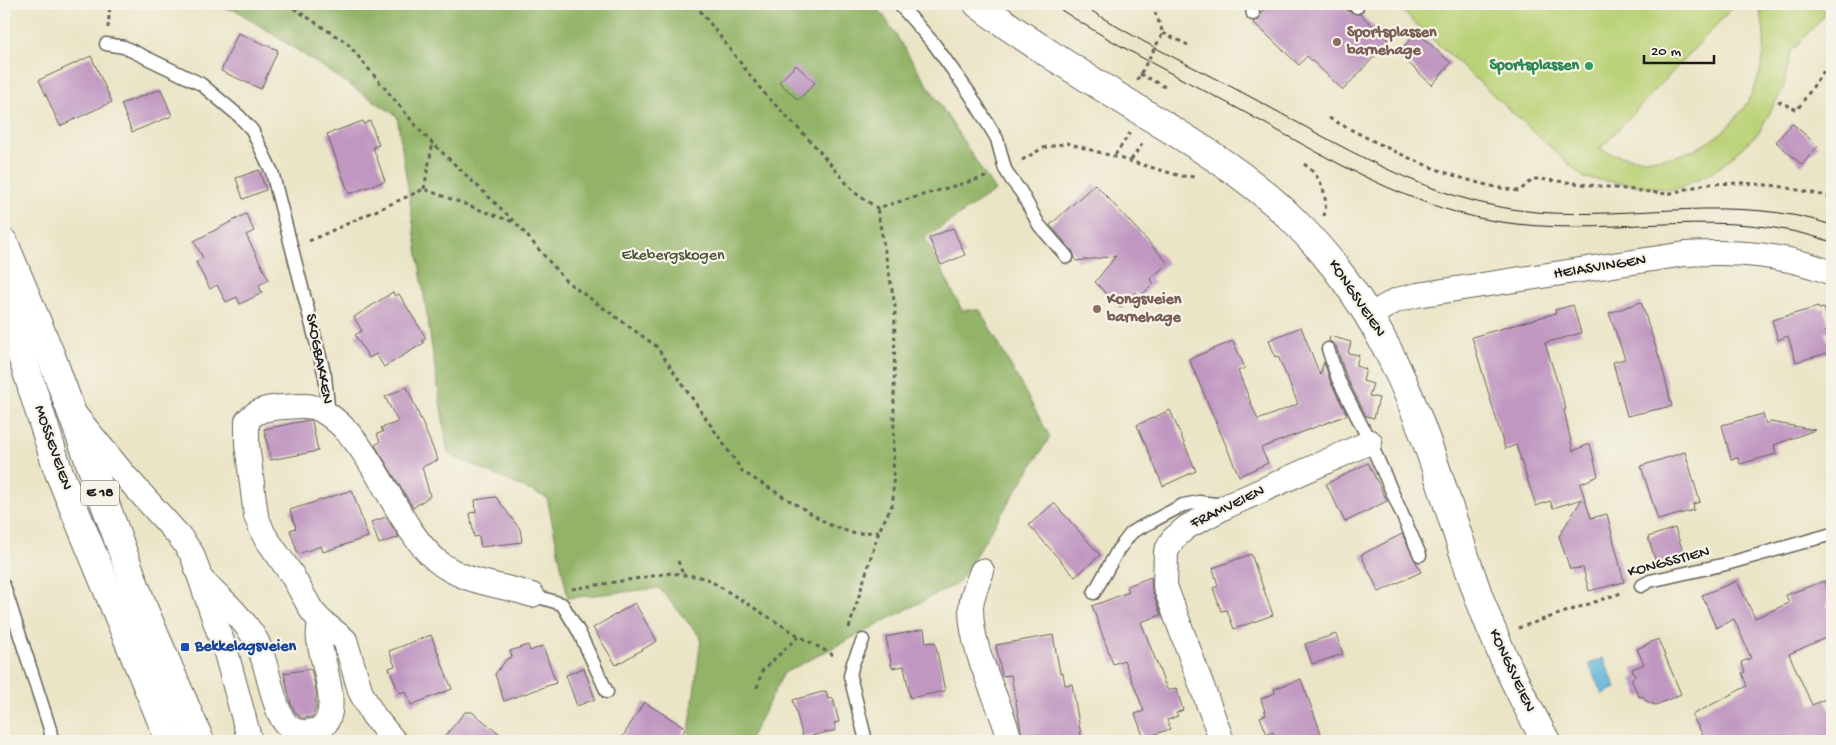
<svg xmlns="http://www.w3.org/2000/svg" width="1836" height="745" font-family="'Gochi Hand',sans-serif">
<style>
.green{fill:#bad277;stroke:#6b774a}
.forest{fill:#93b468;stroke:#586842}
.water{fill:#62b7de;stroke:#3f6a7d}
.building{fill:#c097c1}
.lines{fill:none;stroke-linecap:round;stroke-linejoin:round}
.lane-casing{stroke:#646258;stroke-width:15}
.street-casing{stroke:#646258;stroke-width:26}
.secondary-casing{stroke:#646258;stroke-width:30}
.highway-casing{stroke:#646258;stroke-width:30}
.path{stroke:#646258;stroke-width:3;stroke-dasharray:4 4;stroke-linecap:butt}
.lane{stroke:#fff;stroke-width:12}
.street{stroke:#fff;stroke-width:24}
.secondary{stroke:#fff;stroke-width:28}
.highway{stroke:#fff;stroke-width:28}
.tram{stroke:#1c1c1c;stroke-width:1}
.education-dot{fill:#8d6e63;stroke:#f7f3e8;stroke-width:2}
.leisure-dot{fill:#2e9e5b;stroke:#f7f3e8;stroke-width:2}
.transit-dot{fill:#1a4fb4;stroke:#f7f3e8;stroke-width:2}
.labels{text-anchor:middle;dominant-baseline:central;stroke-width:4.5;stroke-linejoin:round;paint-order:stroke}
.shield{fill:#f7f3e8;stroke:#5e5c59;stroke-width:1}
.shield-label{font-size:15px;font-weight:bold;fill:#1c1c1c}
.education-label{font-size:16px;font-weight:bold;fill:#785e54;stroke:#f7f3e8;text-anchor:start}
.leisure-label{font-size:16px;font-weight:bold;fill:#27864d;stroke:#f7f3e8;text-anchor:end}
.park-label{font-size:16px;fill:#4b5337;stroke:#f7f3e8}
.street-label{font-size:16px;fill:#1c1c1c;stroke:#f7f3e8}
.transit-label{font-size:16px;font-weight:bold;fill:#164399;stroke:#f7f3e8;text-anchor:start}
</style>
<rect width="100%" height="100%" fill="#f7f3e8"/>
<filter id="ink" filterUnits="userSpaceOnUse"><feTurbulence type="fractalNoise" baseFrequency=".02" numOctaves="2"/><feDisplacementMap in="SourceGraphic" scale="10" xChannelSelector="R" yChannelSelector="G"/><feConvolveMatrix kernelMatrix="1 2 1 2 8 2 1 2 1" color-interpolation-filters="sRGB"/></filter>
<filter id="wash" filterUnits="userSpaceOnUse"><feTurbulence type="fractalNoise" baseFrequency=".0096" numOctaves="4" result="noise"/><feDisplacementMap in="SourceGraphic" scale="20" xChannelSelector="R" yChannelSelector="G"/><feGaussianBlur stdDeviation="1.12" result="paint"/><feColorMatrix in="noise" values="0 0 0 0 0 0 0 0 0 0 0 0 0 0 0 0 0 1.4 0 .05"/><feComposite in="paint" operator="in"/></filter>
<g filter="url(#wash)">
<rect width="100%" height="100%" fill="#ebe5c7"/>
<!-- green -->
<path class="green" d="M 1394,4 L 1736,4 L 1600,149 C 1616,157 1635,159 1652,159 C 1730,157 1783,76 1758,4 L 1817,4 L 1827,13 L 1791,52 L 1783,89 L 1759,132 L 1723,165 L 1707,175 L 1674,190 L 1584,178 Z"/>
<!-- forest -->
<path class="forest" d="M 173,4 L 871,4 L 882,13 L 995,191 L 925,238 L 962,310 L 980,310 L 1050,437 L 958,583 L 784,673 L 749,741 L 688,741 L 701,638 L 659,588 L 568,598 L 547,498 L 448,454 L 397,116 L 236,10 Z"/>
<!-- water -->
<path class="water" d="M 1603,658 L 1616,688 L 1602,694 L 1589,664 Z"/>
<g id="blocks">
<!-- building -->
<g class="building">
<path d="M 1269,4 L 1344,4 L 1347,11 L 1360,14 L 1389,41 L 1343,90 L 1307,56 L 1299,65 L 1253,22 L 1259,20 L 1261,12 Z"/>
<path d="M 1417,32 L 1451,63 L 1432,85 L 1398,53 Z"/>
<path d="M 238,33 L 278,50 L 261,89 L 221,71 Z"/>
<path d="M 91,56 L 112,102 L 60,126 L 39,80 Z"/>
<path d="M 796,65 L 815,83 L 798,100 L 779,82 Z"/>
<path d="M 161,89 L 172,116 L 132,132 L 121,104 Z"/>
<path d="M 363,121 L 364,124 L 370,121 L 379,145 L 373,147 L 385,181 L 349,194 L 327,134 Z"/>
<path d="M 1792,123 L 1818,146 L 1802,165 L 1776,142 Z"/>
<path d="M 259,170 L 266,190 L 243,199 L 236,178 Z"/>
<path d="M 1095,184 L 1168,263 L 1150,279 L 1154,283 L 1140,297 L 1136,292 L 1120,308 L 1095,282 L 1116,256 L 1076,261 L 1073,252 L 1050,225 Z"/>
<path d="M 246,214 L 254,231 L 246,235 L 269,280 L 259,285 L 262,293 L 240,304 L 237,297 L 226,302 L 217,285 L 210,289 L 196,262 L 203,258 L 194,241 Z"/>
<path d="M 953,228 L 965,255 L 941,265 L 929,238 Z"/>
<path d="M 393,292 L 395,296 L 399,294 L 426,338 L 422,340 L 424,343 L 384,367 L 376,354 L 369,358 L 355,335 L 362,331 L 354,317 Z"/>
<path d="M 1641,302 L 1661,363 L 1672,406 L 1627,416 L 1613,362 L 1625,359 L 1609,313 Z"/>
<path d="M 1573,305 L 1581,333 L 1545,343 L 1566,409 L 1564,410 L 1573,451 L 1590,444 L 1598,476 L 1580,484 L 1591,518 L 1607,514 L 1624,582 L 1589,591 L 1583,568 L 1570,569 L 1559,536 L 1582,499 L 1553,508 L 1550,501 L 1536,506 L 1516,445 L 1505,449 L 1472,337 L 1556,313 L 1555,310 Z"/>
<path d="M 1818,307 L 1819,309 L 1824,308 L 1830,330 L 1825,332 L 1831,352 L 1796,362 L 1788,336 L 1778,340 L 1772,320 Z"/>
<path d="M 1301,327 L 1320,375 L 1324,362 L 1331,383 L 1347,415 L 1261,448 L 1268,463 L 1239,476 L 1189,359 L 1233,341 L 1245,368 L 1238,371 L 1258,420 L 1298,404 L 1278,356 L 1275,357 L 1269,340 Z"/>
<path d="M 1330,336 L 1351,342 L 1348,353 L 1359,355 L 1356,366 L 1366,369 L 1363,381 L 1373,384 L 1369,396 L 1379,398 L 1374,418 L 1366,416 L 1346,376 L 1336,346 L 1329,341 Z"/>
<path d="M 407,387 L 438,460 L 422,467 L 430,496 L 413,508 L 375,445 L 380,442 L 377,434 L 383,432 L 381,428 L 398,422 L 385,397 Z"/>
<path d="M 1170,410 L 1196,471 L 1163,486 L 1137,425 Z"/>
<path d="M 1763,414 L 1766,424 L 1771,422 L 1815,430 L 1774,445 L 1776,454 L 1740,464 L 1738,458 L 1731,459 L 1722,425 Z"/>
<path d="M 309,420 L 312,421 L 318,451 L 271,460 L 264,429 Z"/>
<path d="M 1685,452 L 1700,502 L 1693,504 L 1694,510 L 1658,520 L 1641,466 Z"/>
<path d="M 1368,463 L 1387,501 L 1345,522 L 1326,484 Z"/>
<path d="M 352,490 L 368,537 L 323,552 L 321,546 L 298,554 L 290,530 L 296,528 L 290,510 Z"/>
<path d="M 496,497 L 520,529 L 522,542 L 481,547 L 479,536 L 474,537 L 470,513 L 476,512 L 475,500 Z"/>
<path d="M 1054,503 L 1100,555 L 1075,577 L 1029,525 Z"/>
<path d="M 386,517 L 399,537 L 379,544 L 371,522 Z"/>
<path d="M 1675,528 L 1685,557 L 1657,566 L 1648,537 Z"/>
<path d="M 1402,534 L 1421,572 L 1379,592 L 1361,555 Z"/>
<path d="M 1251,554 L 1273,615 L 1234,629 L 1227,610 L 1221,611 L 1213,588 L 1218,586 L 1213,568 Z"/>
<path d="M 1151,577 L 1152,590 L 1161,615 L 1141,622 L 1164,682 L 1168,691 L 1176,688 L 1183,710 L 1176,713 L 1178,716 L 1167,720 L 1170,729 L 1144,738 L 1135,714 L 1144,711 L 1124,660 L 1113,664 L 1092,606 L 1129,592 L 1127,586 Z"/>
<path d="M 1737,581 L 1755,618 L 1789,603 L 1786,595 L 1824,581 L 1832,598 L 1832,601 L 1827,604 L 1832,617 L 1832,635 L 1789,654 L 1812,705 L 1825,699 L 1832,714 L 1832,741 L 1706,741 L 1692,715 L 1747,686 L 1742,673 L 1745,672 L 1741,662 L 1751,658 L 1734,619 L 1716,628 L 1702,595 Z"/>
<path d="M 635,603 L 657,641 L 616,665 L 593,628 Z"/>
<path d="M 924,629 L 926,643 L 935,642 L 945,691 L 910,698 L 904,666 L 892,668 L 886,637 Z"/>
<path d="M 1336,634 L 1343,654 L 1312,664 L 1305,644 Z"/>
<path d="M 431,635 L 452,689 L 411,705 L 406,691 L 399,693 L 389,668 L 395,666 L 389,651 Z"/>
<path d="M 1053,635 L 1060,673 L 1063,673 L 1065,685 L 1072,684 L 1082,741 L 1023,741 L 1011,675 L 1002,676 L 996,645 Z"/>
<path d="M 1658,639 L 1681,694 L 1656,705 L 1646,701 L 1643,696 L 1639,697 L 1631,679 L 1635,677 L 1632,669 L 1644,664 L 1637,649 Z"/>
<path d="M 528,645 L 530,651 L 543,646 L 556,683 L 504,701 L 495,674 L 507,659 L 512,657 L 510,651 Z"/>
<path d="M 584,668 L 595,699 L 577,706 L 566,675 Z"/>
<path d="M 311,669 L 316,689 L 316,709 L 312,717 L 302,718 L 297,715 L 291,704 L 284,673 Z"/>
<path d="M 1301,679 L 1321,733 L 1303,741 L 1277,741 L 1273,732 L 1267,734 L 1260,717 L 1266,715 L 1261,699 L 1275,693 L 1274,689 Z"/>
<path d="M 826,691 L 828,699 L 833,698 L 839,722 L 834,723 L 836,730 L 803,738 L 793,700 Z"/>
<path d="M 644,702 L 686,728 L 678,741 L 620,741 Z"/>
<path d="M 465,712 L 472,712 L 509,741 L 441,741 Z"/>
</g>
</g>
</g>
<g filter="url(#ink)">
<use href="#blocks" fill-opacity="0" stroke="#646258" stroke-width="1"/>
<g class="lines">
<defs>
<g id="lane">
<path d="M 899,4 L 934,44 L 970,94 L 997,139 L 1005,169 L 1011,179 L 1021,192 L 1039,225 L 1067,257"/>
<path d="M 1251,4 L 1253,14"/>
<path d="M 1352,4 L 1357,7"/>
<path d="M 106,44 L 124,47 L 201,84 L 239,116 L 252,130 L 272,172 L 325,376 L 329,416"/>
<path d="M 1328,349 L 1338,379 L 1370,442 L 1420,555"/>
<path d="M 4,586 L 50,729 L 52,741"/>
<path d="M 1641,586 L 1650,581 L 1726,564 L 1832,534"/>
<path d="M 1094,593 L 1118,550 L 1132,532 L 1183,505 L 1199,502 L 1224,505"/>
<path d="M 532,595 L 562,604 L 579,632 L 607,692"/>
<path d="M 863,640 L 853,663 L 850,676 L 866,741"/>
</g>
<g id="street">
<path d="M 1370,315 L 1397,300 L 1417,295 L 1685,254 C 1737,251 1783,254 1832,273"/>
<path d="M 76,416 L 126,477 L 180,537 L 192,554 L 227,656 L 250,741"/>
<path d="M 982,571 C 978,582 971,596 971,608 C 971,655 999,696 1010,741"/>
<path d="M 205,583 C 223,600 243,618 256,640 C 268,662 273,712 287,725 C 296,734 309,733 320,729 C 343,713 322,663 319,640 C 318,634 319,627 320,620"/>
<path d="M 394,741 L 373,715 L 361,693 L 345,640 L 320,620 L 312,611 L 292,575 L 264,535 L 256,516 L 247,444 L 247,421 C 257,409 269,408 284,407 C 296,406 310,404 321,410 C 373,439 393,523 436,560 C 462,583 500,584 532,595"/>
<path d="M 1222,741 L 1165,586 L 1166,552 L 1173,539 L 1187,527 L 1227,506 L 1370,442"/>
</g>
<path id="secondary" d="M 978,4 C 1032,45 1091,80 1149,116 C 1200,147 1251,178 1294,221 C 1407,333 1429,458 1480,600 C 1498,649 1521,696 1546,741"/>
<g id="highway">
<path d="M 4,243 L 51,356 L 144,610 L 200,741"/>
<path d="M 9,284 L 22,356 L 58,470 L 170,741"/>
</g>
</defs>
<!-- lane casing -->
<use href="#lane" class="lane-casing"/>
<!-- street casing -->
<use href="#street" class="street-casing"/>
<!-- secondary casing -->
<use href="#secondary" class="secondary-casing"/>
<!-- highway casing -->
<use href="#highway" class="highway-casing"/>
<!-- path -->
<g class="path">
<path d="M 287,4 L 347,43 L 423,134 L 516,223 L 566,281 L 656,346 L 743,472 L 830,525 L 855,534 L 879,531"/>
<path d="M 695,4 L 763,92 L 816,147 L 854,192 L 877,208 L 989,176"/>
<path d="M 108,28 L 110,4"/>
<path d="M 1163,33 L 1188,45"/>
<path d="M 1140,74 L 1165,87"/>
<path d="M 1137,80 L 1163,33 L 1152,4"/>
<path d="M 1778,101 L 1797,110 L 1832,59"/>
<path d="M 1329,118 C 1389,150 1452,182 1519,191 L 1534,179 L 1540,179 L 1667,194 L 1706,184 L 1743,183 L 1778,186 L 1832,197"/>
<path d="M 1115,155 L 1130,133"/>
<path d="M 1022,160 L 1043,148 L 1067,143 L 1181,176 L 1197,177"/>
<path d="M 1131,160 L 1144,141"/>
<path d="M 1304,164 C 1321,176 1329,195 1324,216"/>
<path d="M 424,189 L 433,142"/>
<path d="M 309,241 L 424,189 L 513,222"/>
<path d="M 678,561 L 683,574"/>
<path d="M 572,589 L 671,573 L 706,578 L 799,636"/>
<path d="M 849,628 L 879,531 L 893,503 L 895,306 L 877,208"/>
<path d="M 1518,628 L 1624,592"/>
<path d="M 757,688 L 762,671 L 799,636 L 833,655"/>
</g>
<!-- lane -->
<use href="#lane" class="lane"/>
<!-- street -->
<use href="#street" class="street"/>
<!-- secondary -->
<use href="#secondary" class="secondary"/>
<!-- highway -->
<use href="#highway" class="highway"/>
<!-- tram -->
<g class="tram">
<path d="M 1052,4 C 1110,43 1173,74 1235,107 C 1324,155 1413,213 1516,224 C 1625,236 1725,205 1832,242"/>
<path d="M 1081,4 C 1133,39 1192,66 1247,95 C 1339,144 1429,203 1536,212 C 1635,220 1736,193 1832,225"/>
</g>
</g>
</g>
<!-- markers -->
<g class="education-dot">
<circle cx="1337" cy="42" r="5"/>
<circle cx="1097" cy="309" r="5"/>
</g>
<circle class="leisure-dot" cx="1589" cy="66" r="5"/>
<rect class="transit-dot" x="180" y="642" width="10" height="10" rx="2.5"/>
<g class="labels">
<!-- shield labels -->
<rect class="shield" x="81" y="480.5" width="38" height="25" rx="4"/>
<g class="shield-label">
<text x="100" y="493">E 18</text>
</g>
<!-- education labels -->
<g class="education-label">
<text x="1347" y="33">Sportsplassen<tspan x="1347" dy="18">barnehage</tspan></text>
<text x="1107" y="300">Kongsveien<tspan x="1107" dy="18">barnehage</tspan></text>
</g>
<!-- leisure labels -->
<g class="leisure-label">
<text x="1579" y="66">Sportsplassen</text>
</g>
<!-- park labels -->
<g class="park-label">
<text x="673" y="256">Ekebergskogen</text>
</g>
<!-- street labels -->
<g class="street-label">
<text transform="translate(1600 268) rotate(-9)">HEIASVINGEN</text>
<text transform="translate(1356 299) rotate(56)">KONGSVEIEN</text>
<text transform="translate(318 359) rotate(79)">SKOGBAKKEN</text>
<text transform="translate(52 448) rotate(71)">MOSSEVEIEN</text>
<text transform="translate(1228 508) rotate(-26)">FRAMVEIEN</text>
<text transform="translate(1669 563) rotate(-15)">KONGSSTIEN</text>
<text transform="translate(1511 671) rotate(65)">KONGSVEIEN</text>
</g>
<!-- transit labels -->
<g class="transit-label">
<text x="195" y="647">Bekkelagsveien</text>
</g>
</g>
<!-- margin -->
<rect width="1836" height="745" fill="none" stroke="#f7f3e8" stroke-width="20"/>
<!-- scale -->
<path d="M1644 55v8h70v-8" fill="none" stroke="#1c1c1c" stroke-width="2.5"/>
<text x="1651" y="55" font-size="15" fill="#1c1c1c" stroke="#f7f3e8" stroke-width="4" paint-order="stroke">20 m</text>
</svg>
